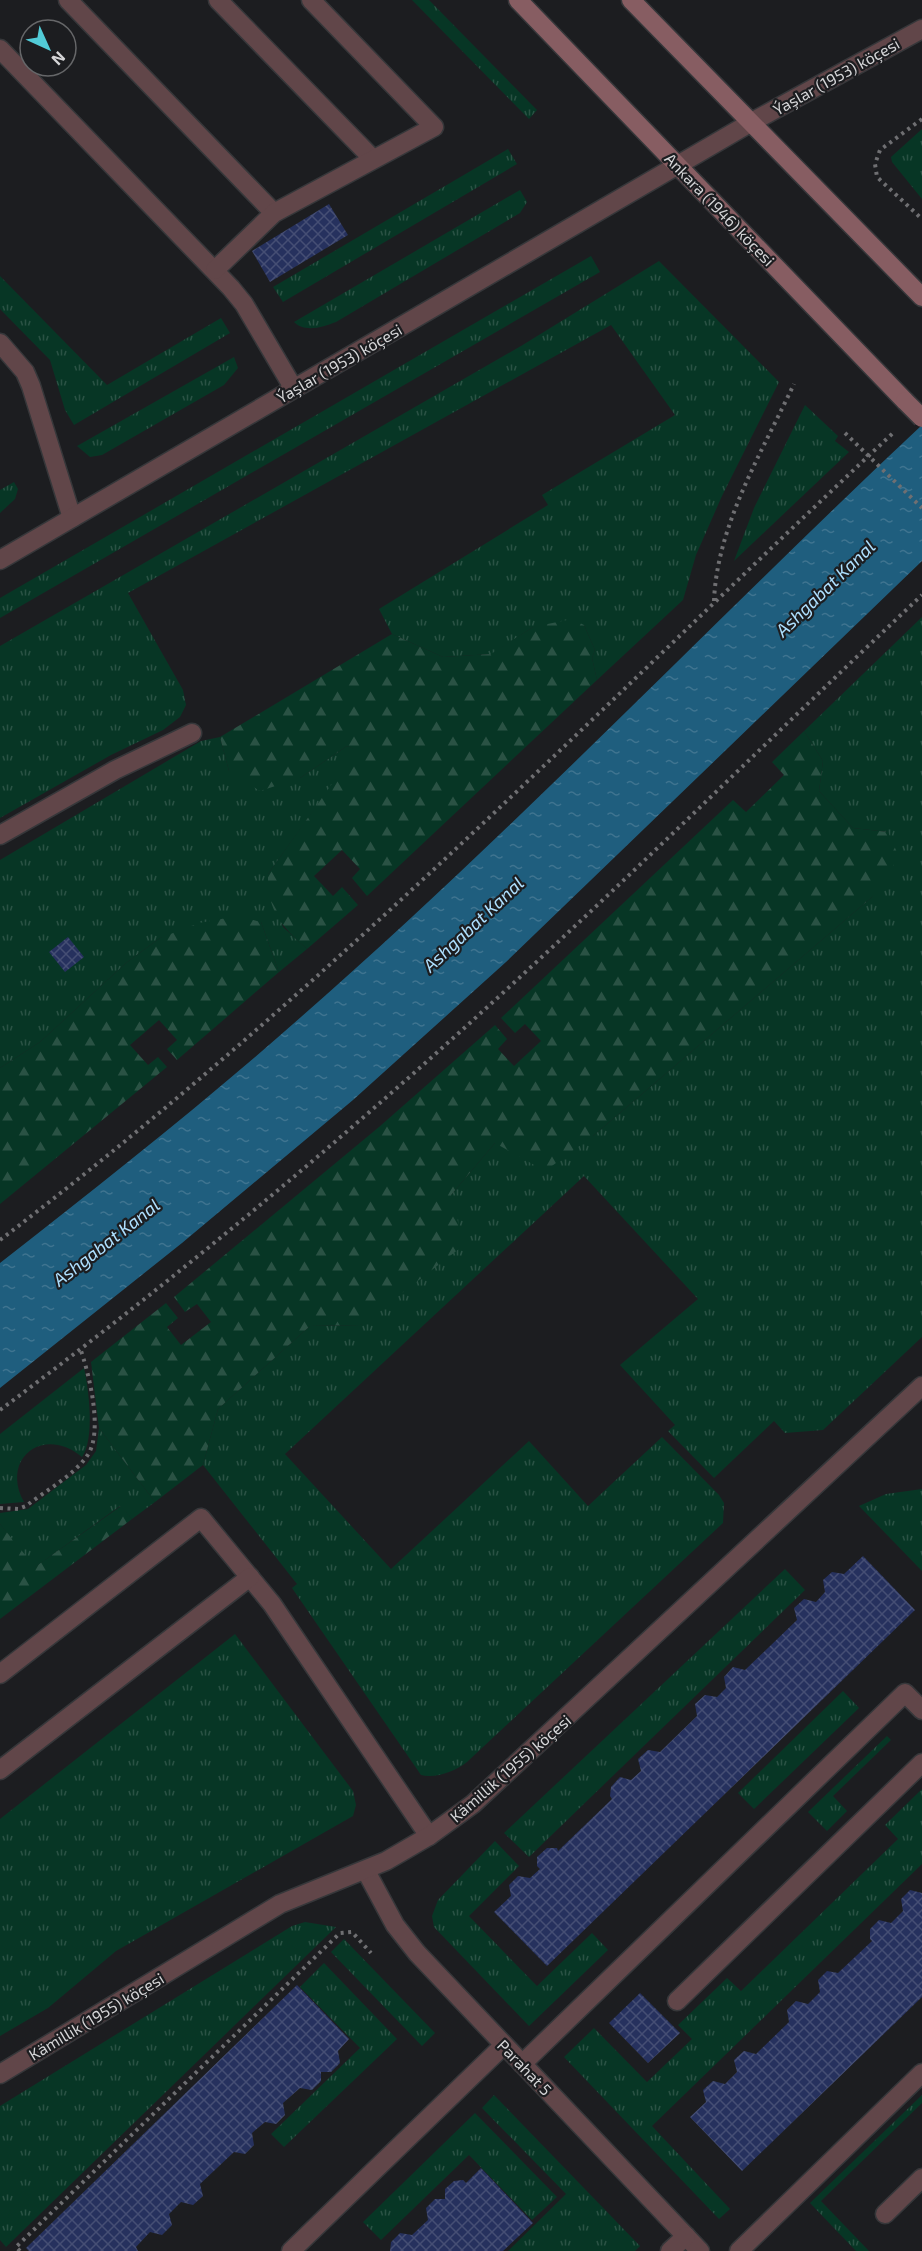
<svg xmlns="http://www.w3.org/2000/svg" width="922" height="2251" font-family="'Exo 2',sans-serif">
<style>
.grass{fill:url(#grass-tufts)}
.forest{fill:url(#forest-firs)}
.water{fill:url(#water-ripples)}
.building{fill:url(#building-cross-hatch)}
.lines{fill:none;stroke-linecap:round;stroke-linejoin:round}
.lane-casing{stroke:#36373a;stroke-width:21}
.street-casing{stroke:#36373a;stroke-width:21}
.secondary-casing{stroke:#36373a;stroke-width:21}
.path{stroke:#6f6f72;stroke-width:4;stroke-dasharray:3 4.5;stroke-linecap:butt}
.lane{stroke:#614649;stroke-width:18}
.street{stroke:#614649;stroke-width:18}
.secondary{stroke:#875d62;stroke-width:18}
.secondary-bridge-casing{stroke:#36373a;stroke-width:21;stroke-linecap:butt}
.path-bridge{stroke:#6f6f72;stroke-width:4;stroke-dasharray:3 4.5;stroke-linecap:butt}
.secondary-bridge{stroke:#875d62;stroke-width:18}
.labels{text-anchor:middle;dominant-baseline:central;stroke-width:4.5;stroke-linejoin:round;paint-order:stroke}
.street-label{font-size:16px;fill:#d5d5d7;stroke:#1c1d20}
.water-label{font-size:18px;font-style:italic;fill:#aee0ff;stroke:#1c1d20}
</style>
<defs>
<pattern id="grass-tufts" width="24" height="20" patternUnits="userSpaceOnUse" patternTransform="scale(1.5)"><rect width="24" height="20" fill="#073625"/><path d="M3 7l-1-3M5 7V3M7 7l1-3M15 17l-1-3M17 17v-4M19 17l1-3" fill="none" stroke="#2a5244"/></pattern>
<pattern id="forest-firs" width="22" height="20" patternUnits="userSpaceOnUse" patternTransform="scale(1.5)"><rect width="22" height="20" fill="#073625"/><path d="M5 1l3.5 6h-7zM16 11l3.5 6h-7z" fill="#2a5244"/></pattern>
<pattern id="water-ripples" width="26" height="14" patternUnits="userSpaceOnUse" patternTransform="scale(1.5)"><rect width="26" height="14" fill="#1f5e7e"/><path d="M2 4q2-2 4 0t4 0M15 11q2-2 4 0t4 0" fill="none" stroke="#3f7490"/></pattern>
<pattern id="building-cross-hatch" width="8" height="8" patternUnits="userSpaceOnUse" patternTransform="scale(1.5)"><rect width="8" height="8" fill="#26315e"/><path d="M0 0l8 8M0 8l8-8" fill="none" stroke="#454e74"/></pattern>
</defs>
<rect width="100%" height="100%" fill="#1c1d20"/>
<!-- grass -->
<g class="grass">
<path d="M 412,0 L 429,0 L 537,110 L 529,119 Z"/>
<path d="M 922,129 L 922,199 L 892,162 L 891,157 Z"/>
<path d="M 508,149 L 517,164 L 283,302 L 273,287 Z"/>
<path d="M 520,190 L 527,202 L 520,213 L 336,322 C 323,327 305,333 294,322 Z"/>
<path d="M 591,256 L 600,272 L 0,618 L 0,598 Z"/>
<path d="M 659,261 L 779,382 L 722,496 L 696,555 L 683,600 L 597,680 L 592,658 L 595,650 L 584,625 L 533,627 L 492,654 L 443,657 L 392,634 L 379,609 L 548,505 L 542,495 L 675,415 L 611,325 L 128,593 L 183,690 L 186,705 L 180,717 L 163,730 L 111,755 L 0,818 L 0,646 L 521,346 Z"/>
<path d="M 0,276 L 107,385 L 221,318 L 230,333 L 74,425 L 65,410 L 50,360 L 0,309 Z"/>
<path d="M 234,357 L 238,368 L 224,385 L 102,455 L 90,457 L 77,446 Z"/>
<path d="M 805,405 L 838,436 L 835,441 L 849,452 L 734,561 L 754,508 Z"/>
<path d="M 14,482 L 18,489 L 15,499 L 0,513 L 0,490 Z"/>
<path d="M 922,617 L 922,1337 L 823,1430 L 785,1433 L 774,1421 L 714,1478 L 668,1431 L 675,1425 L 620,1365 L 698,1299 L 584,1176 L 285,1454 L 391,1569 L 529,1441 L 588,1506 L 662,1437 L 719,1495 L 724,1503 L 723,1523 L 467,1762 C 456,1771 435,1779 421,1775 L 292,1588 L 297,1584 L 203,1465 L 218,1409 L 310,1326 L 361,1325 L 451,1195 L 495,1143 L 593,1136 L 872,897 L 888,832 L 853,828 L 819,791 L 823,761 L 804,731 Z"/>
<path d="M 220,737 L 229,771 L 300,778 L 347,746 L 357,750 L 268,874 L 283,927 L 307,949 L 279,972 L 261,922 L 160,938 L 126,963 L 40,1042 L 0,1068 L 0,860 L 201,741 Z"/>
<path d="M 84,1368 C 89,1390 95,1439 82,1457 C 44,1425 0,1458 24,1502 L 0,1504 L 0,1434 Z"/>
<path d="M 99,1428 L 155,1502 L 132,1519 L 120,1506 L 34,1568 L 0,1524 L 0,1513 L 28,1509 L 86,1465 L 96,1451 Z"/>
<path d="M 922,1489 L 922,1571 L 859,1506 L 886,1494 Z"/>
<path d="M 785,1569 L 805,1590 L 529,1857 L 504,1833 Z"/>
<path d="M 235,1634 L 353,1791 L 356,1805 L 353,1816 L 116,1951 L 48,2008 L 0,2036 L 0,1819 Z"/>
<path d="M 843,1691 L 859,1708 L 754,1809 L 738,1793 Z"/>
<path d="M 887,1736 L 891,1740 L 833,1796 L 847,1811 L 827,1831 L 808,1812 Z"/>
<path d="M 922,1789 L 922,1864 L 652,2126 L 730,2209 L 719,2219 L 564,2057 L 594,2028 L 647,2082 L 692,2039 L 678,2025 L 727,1978 L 741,1991 L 898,1839 L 885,1825 Z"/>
<path d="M 495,1841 L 519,1866 L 469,1916 L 537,1986 L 592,1933 L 608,1950 L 529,2026 L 434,1927 L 432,1916 L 438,1900 Z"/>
<path d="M 305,1922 L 336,1927 L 6,2247 L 0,2240 L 0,2106 L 292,1926 Z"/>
<path d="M 344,1939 L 435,2033 L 422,2046 L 331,1952 Z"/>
<path d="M 324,1963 L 397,2039 L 284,2147 L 271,2134 L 360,2048 L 300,1987 Z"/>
<path d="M 494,2095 L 640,2246 L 635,2251 L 508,2251 L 566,2194 L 482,2108 Z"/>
<path d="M 922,2095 L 922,2103 L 821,2201 L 869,2251 L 856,2251 L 810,2203 Z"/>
<path d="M 475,2113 L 557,2197 L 532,2220 L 469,2155 L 381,2240 L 363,2222 Z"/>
</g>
<!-- forest -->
<g class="forest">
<path d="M 572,619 L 584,625 L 595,650 L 592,658 L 597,680 L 367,896 L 352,878 L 360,869 L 342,850 L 314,876 L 333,896 L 342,887 L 358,905 L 307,949 C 281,926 267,910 268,874 L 356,750 L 347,746 L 300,778 L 260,791 L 229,771 L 220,737 L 392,634 L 443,657 L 491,654 L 533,627 Z"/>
<path d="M 804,731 L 823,761 L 819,791 L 853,828 L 888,832 L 899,857 L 872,897 L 593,1136 L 545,1171 L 495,1143 L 451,1195 L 464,1245 L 361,1325 L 310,1326 L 218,1409 L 203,1465 L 155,1502 L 99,1428 L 91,1362 L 166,1303 L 178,1318 L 167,1327 L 181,1345 L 211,1322 L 197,1304 L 185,1312 L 174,1297 L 379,1127 L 495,1025 L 507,1039 L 498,1049 L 514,1066 L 541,1041 L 525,1024 L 515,1033 L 501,1018 L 733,800 L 746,812 L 784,775 L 772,762 Z"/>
<path d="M 238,916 L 261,922 L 279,972 L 177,1060 L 167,1049 L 177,1040 L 159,1020 L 130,1045 L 148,1065 L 158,1057 L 167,1067 L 0,1204 L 0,1068 L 40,1042 L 126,963 L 160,938 L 199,923 Z"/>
<path d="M 121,1506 L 132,1519 L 0,1619 L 0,1524 L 35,1567 Z"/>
</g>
<!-- water -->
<path class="water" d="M 922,425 L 922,561 L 506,962 L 353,1100 L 182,1243 L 0,1388 L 0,1263 C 102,1183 204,1103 301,1017 C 516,829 713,621 922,425 Z"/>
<!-- building -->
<g class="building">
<path d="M 329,204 L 348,235 L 270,282 L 252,251 Z"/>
<path d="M 68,937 L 84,957 L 65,972 L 49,952 Z"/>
<path d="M 863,1556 L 915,1610 L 547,1966 L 494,1912 L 511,1896 L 509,1885 L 518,1876 L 530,1878 L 540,1869 L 537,1866 L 537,1857 L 547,1848 L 557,1848 L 558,1851 L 612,1799 L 610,1796 L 611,1787 L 620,1777 L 631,1780 L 641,1771 L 638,1759 L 648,1750 L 660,1752 L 697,1716 L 695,1704 L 705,1695 L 717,1697 L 726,1688 L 724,1677 L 733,1667 L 745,1670 L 797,1620 L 794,1608 L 804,1599 L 816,1602 L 825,1592 L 823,1580 L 832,1572 L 844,1574 Z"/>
<path d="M 910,1890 L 922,1893 L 922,1997 L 742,2171 L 690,2117 L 706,2102 L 703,2090 L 713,2081 L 725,2084 L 737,2072 L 734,2060 L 744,2051 L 756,2054 L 789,2022 L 787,2010 L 796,2001 L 808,2004 L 820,1992 L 818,1980 L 827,1971 L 838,1973 L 872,1941 L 870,1939 L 870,1929 L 879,1920 L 891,1923 L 903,1911 L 901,1899 Z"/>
<path d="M 297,1985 L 349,2039 L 338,2051 L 340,2063 L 331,2072 L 321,2072 L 321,2081 L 312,2090 L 300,2088 L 283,2103 L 285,2115 L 276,2124 L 265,2122 L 252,2133 L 254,2145 L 245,2154 L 234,2152 L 200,2184 L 203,2196 L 193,2205 L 181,2202 L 169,2214 L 172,2225 L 162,2235 L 150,2232 L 136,2247 L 138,2251 L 29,2251 L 26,2248 Z"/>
<path d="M 640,1993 L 680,2033 L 648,2063 L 609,2023 Z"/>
<path d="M 481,2168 L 533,2223 L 503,2251 L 390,2251 L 391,2242 L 400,2233 L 412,2235 L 428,2220 L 426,2208 L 435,2199 L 445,2199 L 445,2189 L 454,2181 L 463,2180 L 466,2183 Z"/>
</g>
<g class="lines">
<defs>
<g id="lane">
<path d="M 68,0 L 274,213"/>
<path d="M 218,0 L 373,159"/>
<path d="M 0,49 L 231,288 L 244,304 L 294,389"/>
<path d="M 215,270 L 274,213 L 434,127 L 311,0"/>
<path d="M 0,343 L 25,372 L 31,386 L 72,518"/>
<path d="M 0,835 L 115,770 L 192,733"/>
<path d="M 0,1674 L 201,1518 L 272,1604 L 429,1836"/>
<path d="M 0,1770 L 250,1577"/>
<path d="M 366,1871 L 395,1925 L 417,1953 L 700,2251"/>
<path d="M 677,2001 L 922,1763"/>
<path d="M 522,2064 L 905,1693 L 922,1710"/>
<path d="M 885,2214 L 922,2178"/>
<path d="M 291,2251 L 504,2045"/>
<path d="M 670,2251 L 686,2236"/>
<path d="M 739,2251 L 922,2073"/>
</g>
<g id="street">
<path d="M 0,560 L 750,123 L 922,29"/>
<path d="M 0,2074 L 280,1904 L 386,1861 L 429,1836 L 473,1804 L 922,1386"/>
</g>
<g id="secondary">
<path d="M 518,0 L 905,401"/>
<path d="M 631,0 L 922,297"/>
</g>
</defs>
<!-- lane casing -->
<use href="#lane" class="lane-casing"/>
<!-- street casing -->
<use href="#street" class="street-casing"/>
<!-- secondary casing -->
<use href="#secondary" class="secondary-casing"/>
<!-- path -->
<g class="path">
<path d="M 922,119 L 880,150 L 875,164 L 877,177 L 922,219"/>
<path d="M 714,601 C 717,525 762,452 794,384"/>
<path d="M 0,1240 C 322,995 599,708 893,433"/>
<path d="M 0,1410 C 180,1276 353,1131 518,979 C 655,853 787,722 922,595"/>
<path d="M 0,1508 L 18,1509 L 26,1506 C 45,1491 73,1476 87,1456 C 104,1433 89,1373 80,1348"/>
<path d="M 20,2251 L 16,2247 L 340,1933 L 352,1932 L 371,1953"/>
</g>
<!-- lane -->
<use href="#lane" class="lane"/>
<!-- street -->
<use href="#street" class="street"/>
<!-- secondary -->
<use href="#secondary" class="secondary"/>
<defs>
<path id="secondary-bridge" d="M 905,401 L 922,418"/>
</defs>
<!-- secondary-bridge casing -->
<use href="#secondary-bridge" class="secondary-bridge-casing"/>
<!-- path-bridge -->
<path class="path-bridge" d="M 845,433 L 922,508"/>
<!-- secondary-bridge -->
<use href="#secondary-bridge" class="secondary-bridge"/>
</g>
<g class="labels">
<!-- street labels -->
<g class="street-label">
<text transform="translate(836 76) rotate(-29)">Ýaşlar (1953) köçesi</text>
<text transform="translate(720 209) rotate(46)">Ankara (1946) köçesi</text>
<text transform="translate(339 363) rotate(-30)">Ýaşlar (1953) köçesi</text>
<text transform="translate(510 1768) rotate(-41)">Kämillik (1955) köçesi</text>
<text transform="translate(96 2016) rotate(-31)">Kämillik (1955) köçesi</text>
<text transform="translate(525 2067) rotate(46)">Parahat 5</text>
</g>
<!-- water labels -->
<g class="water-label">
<text transform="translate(825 588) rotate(-44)">Ashgabat Kanal</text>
<text transform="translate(473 924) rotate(-43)">Ashgabat Kanal</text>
<text transform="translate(106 1242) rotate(-38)">Ashgabat Kanal</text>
</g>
</g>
<!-- north arrow -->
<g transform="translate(48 48) rotate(135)"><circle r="28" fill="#1c1d20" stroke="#666769" stroke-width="1.5"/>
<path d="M0-4.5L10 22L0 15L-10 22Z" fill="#52cbd7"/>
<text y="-9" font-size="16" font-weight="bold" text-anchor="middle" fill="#d5d5d7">N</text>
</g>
</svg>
